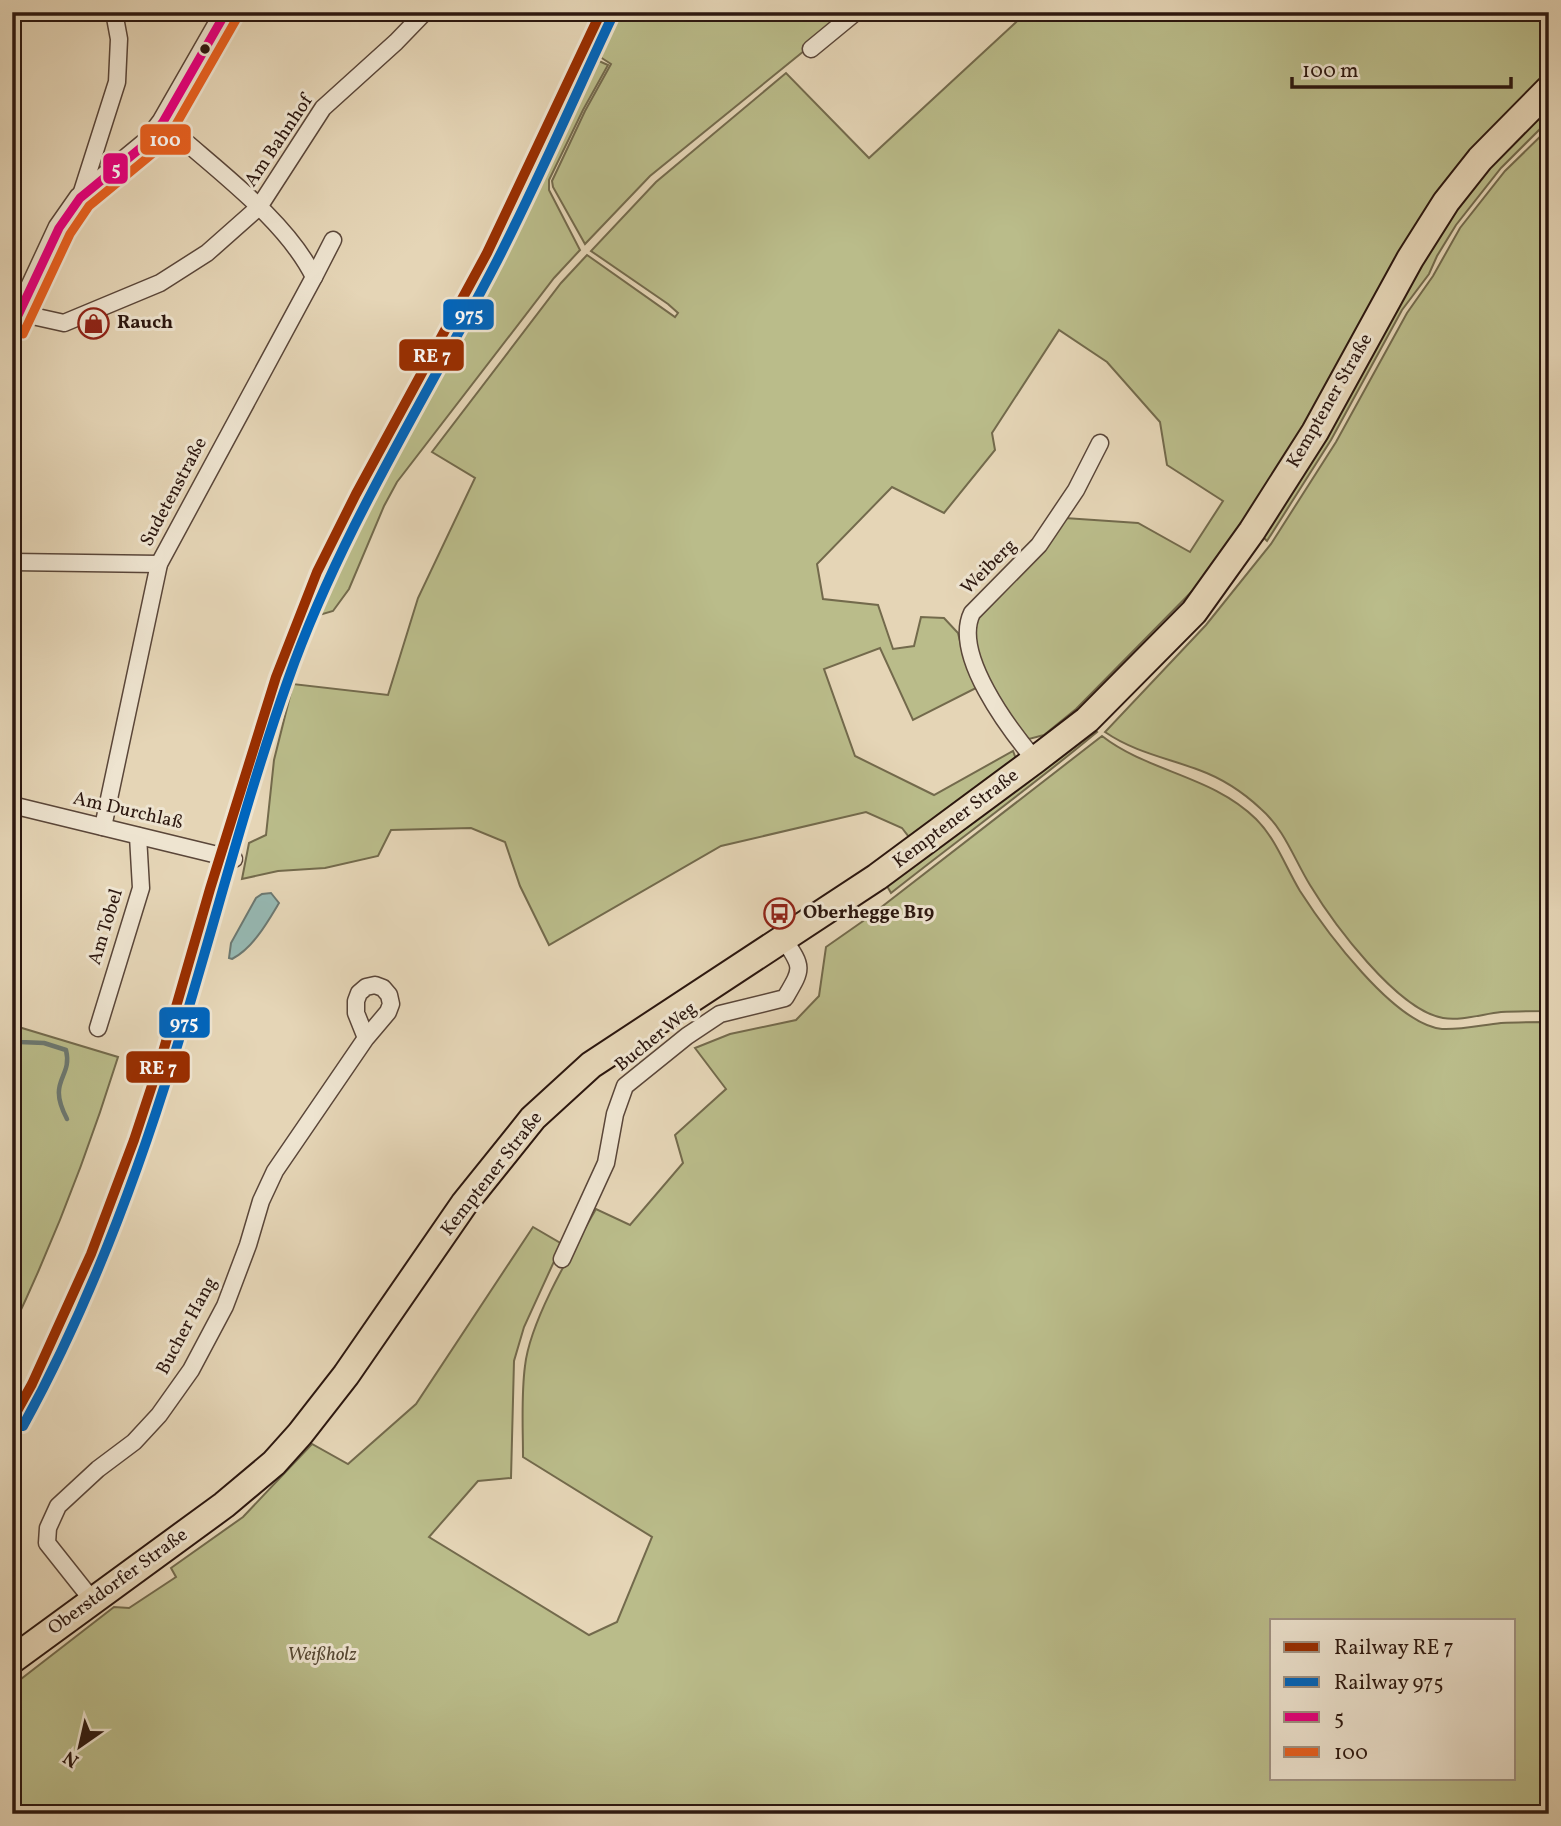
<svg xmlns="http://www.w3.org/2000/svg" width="1561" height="1826" font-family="Vollkorn,serif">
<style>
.green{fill:#babc8a;stroke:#736a4c;stroke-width:2;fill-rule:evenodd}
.water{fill:#96b8b2;stroke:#6c7871;stroke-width:2}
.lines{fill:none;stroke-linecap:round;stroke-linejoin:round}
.stream{stroke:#6c7871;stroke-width:4.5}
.minor-casing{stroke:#5a4639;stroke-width:19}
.tertiary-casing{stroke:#5a4639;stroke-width:24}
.primary-casing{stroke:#2c170f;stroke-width:30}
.minor{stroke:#eee4d0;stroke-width:16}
.tertiary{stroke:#eee4d0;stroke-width:21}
.primary{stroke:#e5d5b6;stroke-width:26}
.bus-1-casing{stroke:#eee4d0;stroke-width:14}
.bus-2-casing{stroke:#eee4d0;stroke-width:14}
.bus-1{stroke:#e5007d;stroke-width:9}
.bus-2{stroke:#e86121;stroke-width:9}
.rail-1-casing{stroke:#eee4d0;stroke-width:16}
.rail-2-casing{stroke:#eee4d0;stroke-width:16}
.rail-1{stroke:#992e00;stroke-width:10}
.rail-2{stroke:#0065bd;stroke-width:10}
.bus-dot{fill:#2c170f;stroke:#eee4d0;stroke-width:2.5}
.labels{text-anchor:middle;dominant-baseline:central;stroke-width:6;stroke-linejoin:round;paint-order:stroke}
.street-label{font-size:19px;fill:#2c170f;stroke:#eee4d0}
.poi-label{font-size:19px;font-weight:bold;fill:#2c170f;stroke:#eee4d0;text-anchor:start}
.park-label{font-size:19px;font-style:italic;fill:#574934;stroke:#eee4d0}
.line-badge{stroke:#eee4d0;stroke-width:2.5}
.badge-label{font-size:19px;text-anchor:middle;font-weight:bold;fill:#fff}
</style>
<rect width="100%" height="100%" fill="#e5d5b6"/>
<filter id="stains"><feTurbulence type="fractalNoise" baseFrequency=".00286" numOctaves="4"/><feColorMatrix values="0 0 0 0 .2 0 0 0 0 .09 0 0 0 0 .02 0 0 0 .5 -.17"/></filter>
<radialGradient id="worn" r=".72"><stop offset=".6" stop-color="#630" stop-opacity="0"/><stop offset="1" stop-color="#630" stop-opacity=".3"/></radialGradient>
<!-- green -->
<g class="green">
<path d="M 614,12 L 852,12 L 650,176 L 585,244 L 553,187 L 552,181 L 585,111 L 611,64 L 594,53 Z"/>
<path d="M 1027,12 L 1549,12 L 1549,80 L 1525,102 L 1214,569 L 1076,709 L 1044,735 L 1029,739 C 1001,709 976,667 972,625 L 1065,518 L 1138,523 L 1190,552 L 1223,501 L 1167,465 L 1160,422 L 1107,362 L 1059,330 L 992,433 L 995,450 L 944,513 L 892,487 L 817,564 L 823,599 L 878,605 L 893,649 L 914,646 L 921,617 L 944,618 L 958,633 L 962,649 L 978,687 L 913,720 L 880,648 L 824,669 L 855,756 L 934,795 L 1013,751 L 1016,759 L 909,837 L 902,828 L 866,812 L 721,846 L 549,945 L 520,886 L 505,842 L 471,828 L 391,830 L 378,856 L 325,868 L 278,871 L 242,879 L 249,843 L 266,835 L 274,760 L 293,684 L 388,695 L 418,598 L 475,478 L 432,452 L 561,283 L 587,255 L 675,317 L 678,313 L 668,304 L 591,251 L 656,182 L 786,73 L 869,158 Z"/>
<path d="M 592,58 L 608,65 L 583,110 L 549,180 L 549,190 L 580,250 L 554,278 L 397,482 L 384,506 L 349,589 L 333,611 L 306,619 L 363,498 L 495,256 Z"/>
<path d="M 1549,105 L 1549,120 L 1501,168 L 1456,225 L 1437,256 L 1429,274 L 1402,310 L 1331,440 L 1267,541 L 1260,534 L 1452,208 Z"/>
<path d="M 1549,128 L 1549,1011 C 1533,1011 1517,1011 1501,1012 C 1483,1014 1461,1021 1443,1018 C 1397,1010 1333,923 1310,885 C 1294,859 1285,830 1261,809 C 1244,793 1221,778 1199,770 C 1167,758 1134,752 1105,732 L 1206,625 L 1271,544 L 1336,442 L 1407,313 L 1433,276 L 1460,228 L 1505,171 Z"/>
<path d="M 1091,727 L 1097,732 C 1030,788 959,839 891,893 L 887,886 Z"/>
<path d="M 1102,736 C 1148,772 1213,776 1256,819 C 1276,839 1285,866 1300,891 C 1325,930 1394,1024 1442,1029 C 1461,1030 1482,1025 1501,1023 C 1517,1022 1533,1022 1549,1022 L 1549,1814 L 12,1814 L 12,1686 L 114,1607 L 129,1608 L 176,1577 L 171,1568 L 243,1517 L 312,1444 L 348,1464 L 416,1404 L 533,1227 L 562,1244 L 524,1327 L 514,1361 L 511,1478 L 478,1481 L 429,1537 L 589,1635 L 617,1622 L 652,1537 L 523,1457 C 523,1427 521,1396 525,1366 C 530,1320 573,1249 596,1209 L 630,1225 L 683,1163 L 675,1135 L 726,1089 L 695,1048 L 730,1034 L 796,1020 L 819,996 L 826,947 L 866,919 ZM 1272,1621 L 1514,1621 L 1514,1779 L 1272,1779 Z"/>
<path d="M 12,1025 L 118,1057 C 89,1150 54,1241 12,1329 Z"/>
</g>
<!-- water -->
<path class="water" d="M 271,893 L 279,903 C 267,923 253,948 232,959 L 229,958 L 231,943 L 256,898 L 262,894 Z"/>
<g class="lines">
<!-- stream -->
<path class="stream" d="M 12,1040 L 20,1042 L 44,1043 L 66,1050 C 73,1079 46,1079 67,1119"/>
<defs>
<g id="minor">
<path d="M 811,49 L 856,12"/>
<path d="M 80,198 L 117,82 L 119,39 L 114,12"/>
<path d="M 314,277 L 333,240"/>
<path d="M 19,313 L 64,323 L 160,283 L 207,253 L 259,207 L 323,108 L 396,42 L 425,12"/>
<path d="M 12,562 L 159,564"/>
<path d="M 1035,760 C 1009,729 952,654 972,613 L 1039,545 L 1076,490 L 1100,443"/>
<path d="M 12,805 L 234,859"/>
<path d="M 103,827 L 159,564 L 314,277 C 285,218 212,167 163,122"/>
<path d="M 98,1028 L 141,888 L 138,836"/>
<path d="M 562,1259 L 606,1163 L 615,1114 L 625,1086 L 687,1036 L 720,1014 L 785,998 C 802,969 804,968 784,940"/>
<path d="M 93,1601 L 47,1543 L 48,1528 L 58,1506 L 98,1469 L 134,1442 L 159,1415 L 191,1370 L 225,1306 L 248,1245 L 261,1201 L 275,1171 L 366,1038 L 388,1012 L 391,1004 L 389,995 L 383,988 L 375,985 L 366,987 L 359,993 L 356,1001 L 356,1013 L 366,1038"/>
</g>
<path id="tertiary" d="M 12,329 L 59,228 L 80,198 L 148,142 L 163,122 L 226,12"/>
<path id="primary" d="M 12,1660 L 224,1505 L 274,1463 L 300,1434 L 346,1375 L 464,1204 L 533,1118 L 591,1065 L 877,877 L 1035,760 L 1087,720 L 1194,612 L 1252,531 L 1315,432 L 1410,259 L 1446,202 L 1480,159 L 1549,89"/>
</defs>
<!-- minor casing -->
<use href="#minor" class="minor-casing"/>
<!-- tertiary casing -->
<use href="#tertiary" class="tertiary-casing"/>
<!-- primary casing -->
<use href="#primary" class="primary-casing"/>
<!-- minor -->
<use href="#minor" class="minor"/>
<!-- tertiary -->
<use href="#tertiary" class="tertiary"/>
<!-- primary -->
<use href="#primary" class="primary"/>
<defs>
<path id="bus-1" d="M 12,328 L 59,228 L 80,198 L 148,142 L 163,122 L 226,12"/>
<path id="bus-2" d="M 23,334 L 70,234 L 89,206 L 158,149 L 174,128 L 237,18"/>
</defs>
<!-- bus-1 casing -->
<use href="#bus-1" class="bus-1-casing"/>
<!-- bus-2 casing -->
<use href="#bus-2" class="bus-2-casing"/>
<!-- bus-1 -->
<use href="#bus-1" class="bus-1"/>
<!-- bus-2 -->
<use href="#bus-2" class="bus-2"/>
<defs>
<path id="rail-1" d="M 12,1420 L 32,1384 L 91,1254 L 134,1140 L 163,1052 L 210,889 L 276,677 L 317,572 L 356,494 L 487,253 L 601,12"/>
<path id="rail-2" d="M 23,1426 C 87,1310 135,1183 174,1056 C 213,931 244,804 288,680 C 340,532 425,400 497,261 C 538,181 574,98 612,17"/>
</defs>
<!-- rail-1 casing -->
<use href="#rail-1" class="rail-1-casing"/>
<!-- rail-2 casing -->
<use href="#rail-2" class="rail-2-casing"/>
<!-- rail-1 -->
<use href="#rail-1" class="rail-1"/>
<!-- rail-2 -->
<use href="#rail-2" class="rail-2"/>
</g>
<!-- icons -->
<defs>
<symbol id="shop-ring" viewBox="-11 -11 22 22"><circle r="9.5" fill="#eee4d0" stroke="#8f2418" stroke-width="1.5"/><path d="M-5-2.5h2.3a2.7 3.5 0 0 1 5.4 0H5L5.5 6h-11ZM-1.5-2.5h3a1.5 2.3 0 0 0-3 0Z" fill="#8f2418"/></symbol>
<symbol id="bus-ring" viewBox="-11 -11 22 22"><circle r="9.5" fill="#eee4d0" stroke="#8f2418" stroke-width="1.5"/><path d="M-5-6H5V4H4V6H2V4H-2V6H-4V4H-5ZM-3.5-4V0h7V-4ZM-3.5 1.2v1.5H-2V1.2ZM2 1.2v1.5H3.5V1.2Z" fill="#8f2418"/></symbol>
</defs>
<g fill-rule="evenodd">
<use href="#shop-ring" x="76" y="306" width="35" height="35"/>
<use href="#bus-ring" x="762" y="896" width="35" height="35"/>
</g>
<!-- markers -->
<circle class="bus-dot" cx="205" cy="49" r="6"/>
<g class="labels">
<!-- street labels -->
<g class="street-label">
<text transform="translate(279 141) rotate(-56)">Am Bahnhof</text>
<text transform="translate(1330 401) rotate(-60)">Kemptener Straße</text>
<text transform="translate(174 492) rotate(-62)">Sudetenstraße</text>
<text transform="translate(989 567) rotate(-45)">Weiberg</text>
<text transform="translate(128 811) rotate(13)">Am Durchlaß</text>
<text transform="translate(956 819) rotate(-37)">Kemptener Straße</text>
<text transform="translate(106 927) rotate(-73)">Am Tobel</text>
<text transform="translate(656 1037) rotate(-39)">Bucher Weg</text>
<text transform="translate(492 1174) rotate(-52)">Kemptener Straße</text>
<text transform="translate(187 1326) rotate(-62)">Bucher Hang</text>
<text transform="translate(118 1582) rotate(-36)">Oberstdorfer Straße</text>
</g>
<!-- poi labels -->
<g class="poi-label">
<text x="117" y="323">Rauch</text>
<text x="803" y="913">Oberhegge B19</text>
</g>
<!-- park labels -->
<g class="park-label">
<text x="322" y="1655">Weißholz</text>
</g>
</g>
<g class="line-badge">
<rect x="139" y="123" width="53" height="33" rx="7" fill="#e86121"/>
<rect x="102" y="152" width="27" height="33" rx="7" fill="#e5007d"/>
<rect x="442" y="298" width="53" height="33" rx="7" fill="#0065bd"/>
<rect x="398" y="338" width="67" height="34" rx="7" fill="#992e00"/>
<rect x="158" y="1006" width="53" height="33" rx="7" fill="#0065bd"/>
<rect x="125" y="1050" width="66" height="34" rx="7" fill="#992e00"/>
</g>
<g class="badge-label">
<text x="165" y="146">100</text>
<text x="116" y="175">5</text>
<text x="469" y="321">975</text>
<text x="432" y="362">RE 7</text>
<text x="184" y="1029">975</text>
<text x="158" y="1074">RE 7</text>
</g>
<!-- margin -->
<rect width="1561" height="1826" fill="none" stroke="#e5d5b6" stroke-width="42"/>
<rect x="14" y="14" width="1533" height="1798" fill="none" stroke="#2c170f" stroke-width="3.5"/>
<rect x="21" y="21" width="1519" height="1784" fill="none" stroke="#2c170f" stroke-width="2"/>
<!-- legend -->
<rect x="1270" y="1619" width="245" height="161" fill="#eee4d0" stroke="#a09283" stroke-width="2"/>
<rect x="1284" y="1642" width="35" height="10" fill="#992e00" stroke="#a09283" stroke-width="2"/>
<text x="1334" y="1654" font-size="21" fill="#2c170f">Railway RE 7</text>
<rect x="1284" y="1677" width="35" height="10" fill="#0065bd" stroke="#a09283" stroke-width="2"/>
<text x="1334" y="1689" font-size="21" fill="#2c170f">Railway 975</text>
<rect x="1284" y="1712" width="35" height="10" fill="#e5007d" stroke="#a09283" stroke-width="2"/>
<text x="1334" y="1724" font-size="21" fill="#2c170f">5</text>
<rect x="1284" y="1747" width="35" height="10" fill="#e86121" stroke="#a09283" stroke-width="2"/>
<text x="1334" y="1759" font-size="21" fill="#2c170f">100</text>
<!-- north arrow -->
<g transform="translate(80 1746) rotate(214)" stroke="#eee4d0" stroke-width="5" paint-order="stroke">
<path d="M0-5L12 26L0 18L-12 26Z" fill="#2c170f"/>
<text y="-10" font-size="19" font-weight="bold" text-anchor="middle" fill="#2c170f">N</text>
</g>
<!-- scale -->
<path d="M1292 77v10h219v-10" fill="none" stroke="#2c170f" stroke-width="3.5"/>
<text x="1302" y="77" font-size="21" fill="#2c170f" stroke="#eee4d0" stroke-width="5" paint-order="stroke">100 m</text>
<rect width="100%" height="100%" filter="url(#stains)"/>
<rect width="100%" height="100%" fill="url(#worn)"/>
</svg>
